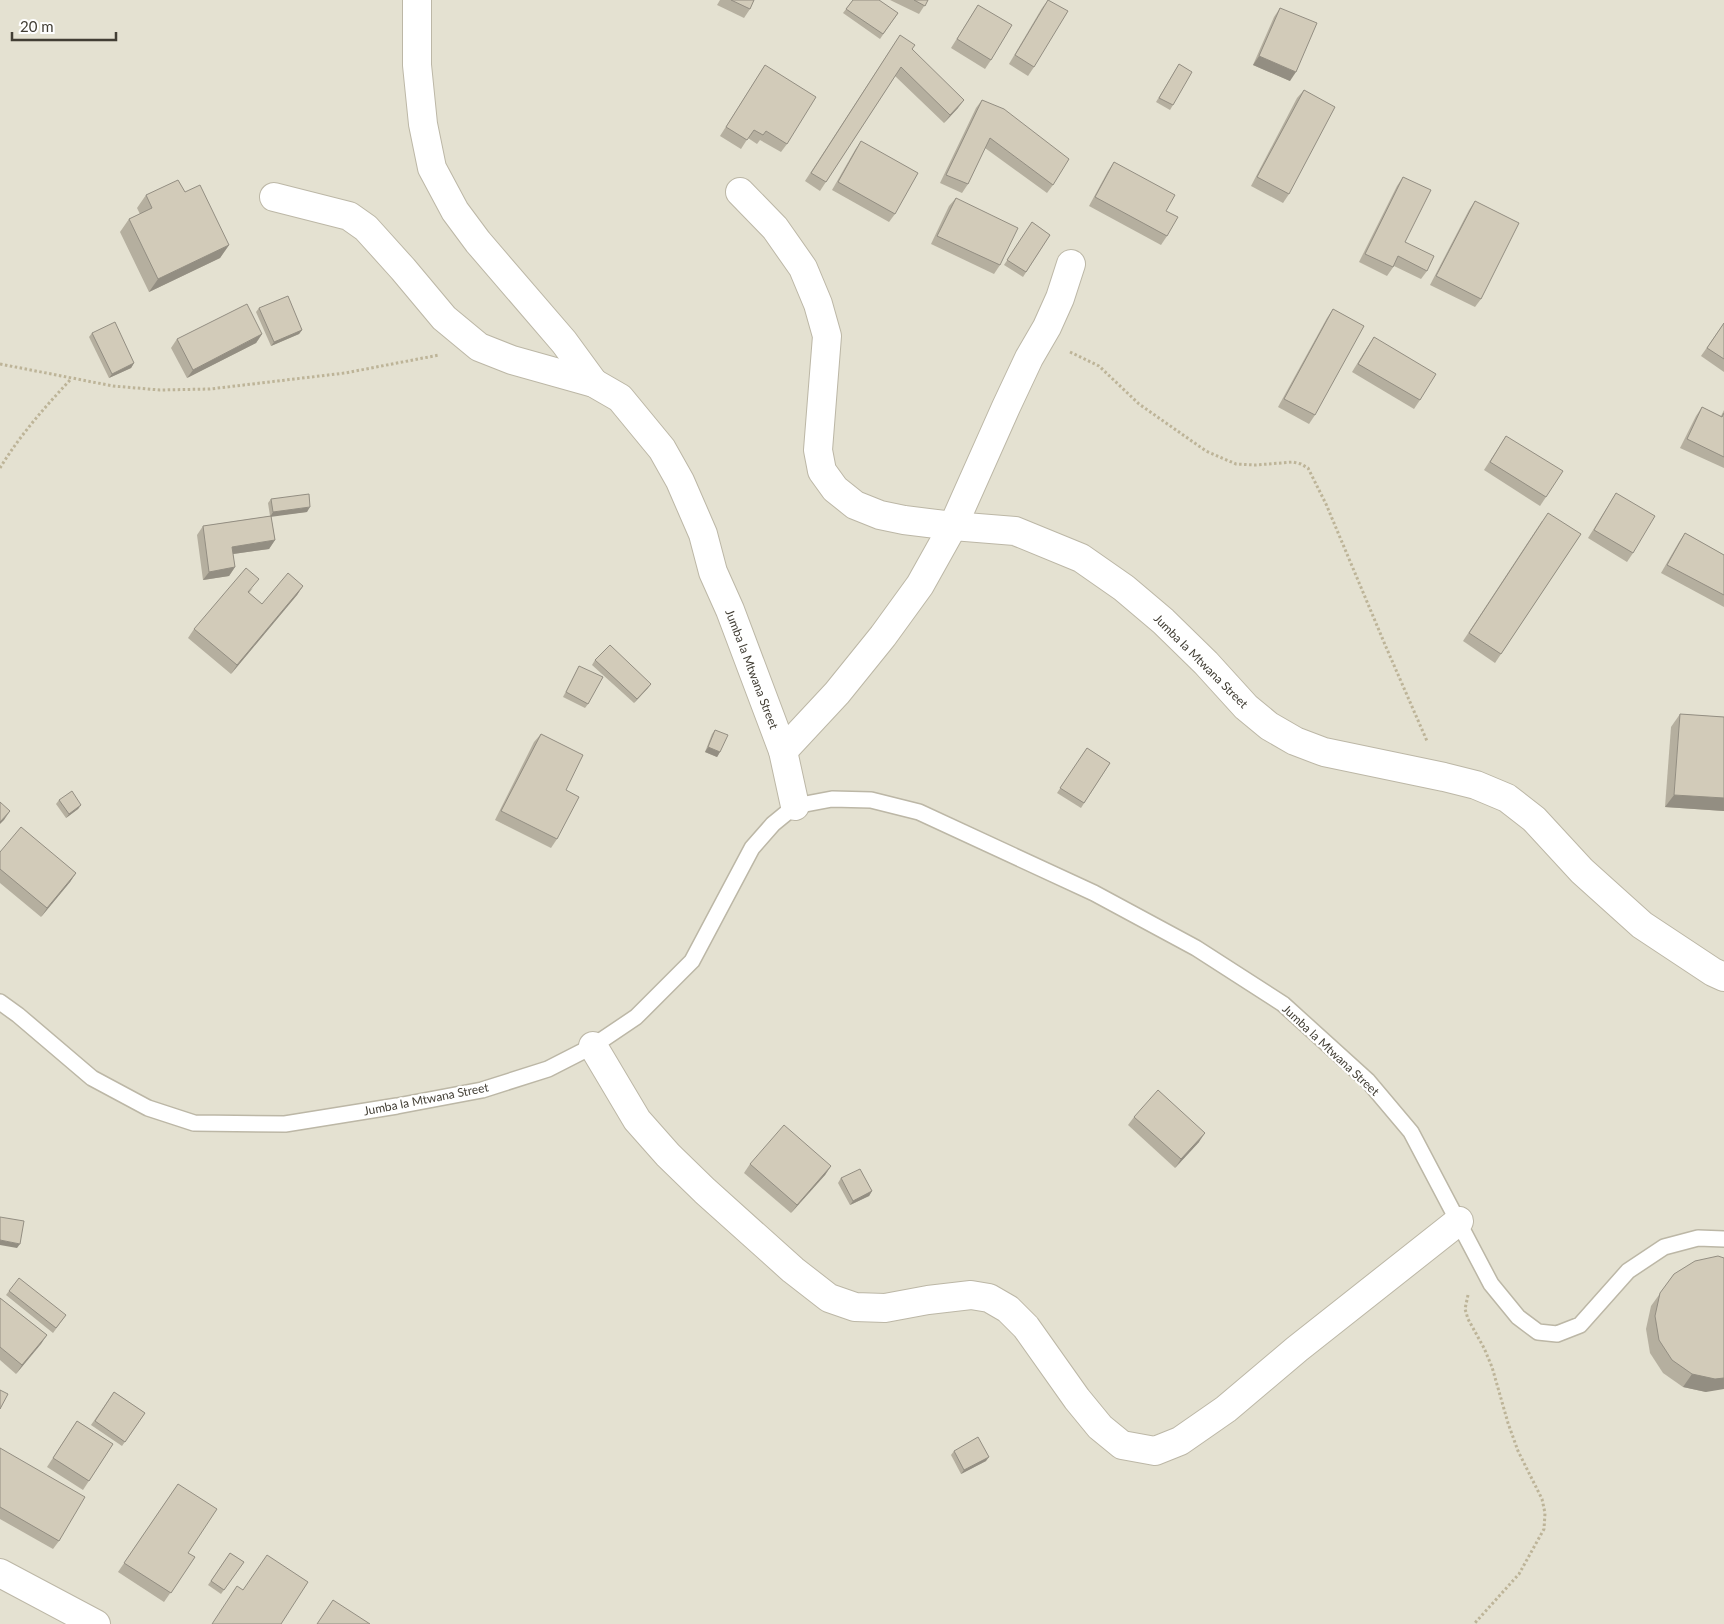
<svg xmlns="http://www.w3.org/2000/svg" width="1724" height="1624" font-family="Lato,sans-serif">
<style>
.residential{fill:#e4e1d1}
.lines{fill:none;stroke-linecap:round;stroke-linejoin:round}
.lane-casing{stroke:#bcb7a6;stroke-width:18}
.street-casing{stroke:#bcb7a6;stroke-width:30}
.path{stroke:#bdb498;stroke-width:3;stroke-dasharray:2.5 2.5;stroke-linecap:butt}
.lane{stroke:#fff;stroke-width:15}
.street{stroke:#fff;stroke-width:28}
.wall{fill:#b5af9f}
.shaded-wall{fill:#938e82}
.building{fill:#d2cbb9;stroke:#938e82}
.labels{text-anchor:middle;dominant-baseline:central;stroke-width:4.5;stroke-linejoin:round;paint-order:stroke}
.street-label{font-size:12px;fill:#423e34;stroke:#fff}
</style>
<rect width="100%" height="100%" fill="#f1eee3"/>
<!-- residential -->
<rect class="residential" x="0" y="0" width="1724" height="1624"/>
<g class="lines">
<defs>
<path id="lane" d="M 0,1002 L 18,1015 L 92,1078 L 148,1108 L 194,1123 L 285,1124 L 397,1106 L 482,1090 L 548,1069 L 593,1046 L 636,1017 L 692,961 L 752,848 L 773,824 L 795,806 L 832,799 L 871,800 L 919,812 L 1094,893 L 1196,948 L 1283,1004 L 1368,1081 L 1411,1132 L 1491,1284 L 1518,1317 L 1538,1332 L 1557,1334 L 1580,1325 L 1628,1271 L 1664,1247 L 1698,1238 L 1724,1239"/>
<g id="street">
<path d="M 417,0 L 417,65 L 423,124 L 432,168 L 455,211 L 478,242 L 564,342 L 594,383"/>
<path d="M 740,192 L 775,228 L 803,268 L 818,304 L 827,336 L 818,450 L 822,471 L 835,489 L 855,505 L 880,515 L 904,520 L 953,526 L 1015,531 L 1081,558 L 1124,588 L 1163,621 L 1206,663 L 1246,707 L 1269,726 L 1295,741 L 1324,752 L 1444,777 L 1476,785 L 1507,798 L 1534,819 L 1582,871 L 1642,925 L 1713,972 L 1724,977"/>
<path d="M 274,197 L 349,216 L 366,228 L 403,269 L 444,318 L 479,347 L 512,360 L 594,383 L 620,398 L 662,449 L 680,481 L 703,534 L 713,572 L 730,610 L 783,751 L 795,806"/>
<path d="M 783,751 L 837,693 L 883,636 L 920,585 L 953,526 L 1006,407 L 1029,358 L 1047,327 L 1060,298 L 1071,264"/>
<path d="M 593,1046 L 637,1120 L 668,1155 L 705,1191 L 793,1270 L 829,1298 L 855,1307 L 885,1308 L 928,1300 L 971,1295 L 989,1298 L 1008,1309 L 1026,1327 L 1077,1399 L 1100,1427 L 1122,1445 L 1155,1451 L 1180,1441 L 1226,1409 L 1297,1349 L 1459,1221"/>
<path d="M 0,1573 L 96,1624"/>
</g>
</defs>
<!-- lane casing -->
<use href="#lane" class="lane-casing"/>
<!-- street casing -->
<use href="#street" class="street-casing"/>
<!-- path -->
<g class="path">
<path d="M 1070,352 L 1099,366 L 1139,404 L 1206,451 L 1236,464 L 1256,465 L 1293,462 L 1301,464 L 1308,468 L 1326,504 L 1386,647 L 1427,741"/>
<path d="M 0,364 L 113,386 L 160,390 L 210,389 L 345,373 L 439,355"/>
<path d="M 0,468 C 20,435 45,407 71,379"/>
<path d="M 1468,1295 L 1465,1309 L 1468,1319 L 1484,1348 L 1492,1367 L 1508,1423 L 1518,1451 L 1542,1499 L 1545,1513 L 1544,1529 L 1519,1574 L 1474,1624"/>
</g>
<!-- lane -->
<use href="#lane" class="lane"/>
<!-- street -->
<use href="#street" class="street"/>
</g>
<!-- wall -->
<g class="wall">
<path d="M 720,0 L 754,0 L 750,9 L 744,18 L 717,5 Z"/>
<path d="M 853,0 L 898,13 L 880,39 L 843,13 Z"/>
<path d="M 890,0 L 928,0 L 919,14 Z"/>
<path d="M 1048,0 L 1034,67 L 1028,76 L 1009,64 L 1042,8 Z"/>
<path d="M 978,5 L 991,60 L 985,69 L 951,48 Z"/>
<path d="M 1280,8 L 1290,81 L 1253,65 L 1274,17 Z"/>
<path d="M 900,35 L 912,49 L 958,108 L 944,123 L 895,76 L 820,191 L 805,181 Z"/>
<path d="M 1179,64 L 1173,105 L 1170,110 L 1156,102 Z"/>
<path d="M 765,65 L 787,144 L 781,152 L 760,140 L 757,144 L 748,138 L 741,149 L 720,136 Z"/>
<path d="M 1304,90 L 1289,194 L 1283,203 L 1251,186 L 1297,98 Z"/>
<path d="M 982,100 L 1053,185 L 1047,193 L 985,148 L 968,184 L 962,193 L 940,183 L 976,108 Z"/>
<path d="M 861,141 L 895,214 L 889,222 L 832,190 L 855,150 Z"/>
<path d="M 1114,162 L 1166,211 L 1167,236 L 1161,245 L 1089,206 L 1108,171 Z"/>
<path d="M 1403,177 L 1405,242 L 1427,271 L 1421,279 L 1394,266 L 1387,276 L 1359,262 L 1397,186 Z"/>
<path d="M 185,192 L 229,245 L 220,258 L 149,292 L 120,232 L 129,219 L 140,214 L 137,208 L 146,195 Z"/>
<path d="M 956,198 L 1000,265 L 994,274 L 931,244 L 949,206 Z"/>
<path d="M 1475,201 L 1481,299 L 1475,307 L 1430,285 L 1469,210 Z"/>
<path d="M 1032,222 L 1050,235 L 1023,277 L 1004,265 Z"/>
<path d="M 259,308 L 302,330 L 299,334 L 271,346 L 256,312 Z"/>
<path d="M 1333,309 L 1315,415 L 1309,424 L 1278,407 L 1327,318 Z"/>
<path d="M 1724,323 L 1724,372 L 1701,356 Z"/>
<path d="M 92,333 L 134,363 L 131,368 L 109,378 L 89,337 Z"/>
<path d="M 262,334 L 256,343 L 187,378 L 171,348 L 177,339 Z"/>
<path d="M 1374,337 L 1420,400 L 1414,409 L 1352,372 L 1368,346 Z"/>
<path d="M 1702,407 L 1721,416 L 1724,410 L 1724,468 L 1680,448 L 1696,416 Z"/>
<path d="M 1506,436 L 1546,497 L 1540,506 L 1484,470 Z"/>
<path d="M 1616,493 L 1633,553 L 1627,562 L 1588,538 Z"/>
<path d="M 271,499 L 307,512 L 271,516 L 275,540 L 269,549 L 233,554 L 235,567 L 229,576 L 203,580 L 197,535 L 203,526 L 270,516 L 268,503 Z"/>
<path d="M 1542,521 L 1581,534 L 1495,663 L 1463,641 Z"/>
<path d="M 1685,533 L 1724,555 L 1724,607 L 1661,573 L 1679,542 Z"/>
<path d="M 303,586 L 297,595 L 231,674 L 188,638 L 194,629 L 253,588 L 249,593 L 262,604 Z"/>
<path d="M 595,660 L 648,688 L 634,703 L 592,665 Z"/>
<path d="M 579,666 L 588,704 L 585,708 L 563,697 Z"/>
<path d="M 1680,714 L 1724,717 L 1724,811 L 1665,807 L 1671,727 Z"/>
<path d="M 715,730 L 720,752 L 717,757 L 705,752 L 712,734 Z"/>
<path d="M 541,734 L 566,790 L 557,839 L 551,848 L 495,820 L 534,742 Z"/>
<path d="M 1087,748 L 1110,763 L 1081,808 L 1057,793 Z"/>
<path d="M 59,800 L 81,805 L 78,809 L 66,818 L 56,804 Z"/>
<path d="M 0,852 L 76,873 L 70,882 L 41,917 L 0,883 Z"/>
<path d="M 1134,1117 L 1199,1142 L 1175,1168 L 1128,1125 Z"/>
<path d="M 750,1164 L 831,1166 L 825,1175 L 791,1213 L 744,1173 Z"/>
<path d="M 841,1178 L 872,1191 L 869,1196 L 850,1205 L 838,1183 Z"/>
<path d="M 1674,1274 L 1706,1392 L 1683,1387 L 1663,1373 L 1650,1353 L 1646,1329 L 1651,1306 Z"/>
<path d="M 9,1291 L 66,1315 L 53,1333 L 6,1295 Z"/>
<path d="M 0,1298 L 47,1335 L 16,1374 L 0,1360 Z"/>
<path d="M 114,1392 L 145,1413 L 122,1446 L 91,1425 Z"/>
<path d="M 77,1421 L 113,1444 L 83,1490 L 47,1467 Z"/>
<path d="M 0,1448 L 59,1541 L 53,1549 L 0,1519 Z"/>
<path d="M 954,1451 L 986,1461 L 961,1474 L 951,1455 Z"/>
<path d="M 178,1484 L 188,1553 L 195,1557 L 164,1602 L 118,1572 Z"/>
<path d="M 230,1553 L 244,1562 L 221,1594 L 208,1585 Z"/>
</g>
<!-- shaded-wall -->
<g class="shaded-wall">
<path d="M 1259,56 L 1296,72 L 1290,81 L 1253,65 Z"/>
<path d="M 964,100 L 958,108 L 944,123 L 950,115 Z"/>
<path d="M 229,245 L 220,258 L 149,292 L 158,279 Z"/>
<path d="M 302,330 L 299,334 L 271,346 L 274,342 Z"/>
<path d="M 262,334 L 256,343 L 187,378 L 193,370 Z"/>
<path d="M 134,363 L 131,368 L 109,378 L 112,374 Z"/>
<path d="M 310,507 L 307,512 L 270,517 L 273,512 Z"/>
<path d="M 275,540 L 269,549 L 226,555 L 232,547 Z"/>
<path d="M 235,567 L 229,576 L 203,580 L 209,572 Z"/>
<path d="M 303,586 L 297,595 L 231,674 L 237,665 Z"/>
<path d="M 651,684 L 648,688 L 634,703 L 637,699 Z"/>
<path d="M 708,747 L 720,752 L 717,757 L 705,752 Z"/>
<path d="M 1674,795 L 1724,798 L 1724,811 L 1665,807 Z"/>
<path d="M 81,805 L 78,809 L 66,818 L 69,814 Z"/>
<path d="M 10,811 L 4,820 L 0,824 L 0,822 Z"/>
<path d="M 76,873 L 70,882 L 41,917 L 47,908 Z"/>
<path d="M 1205,1133 L 1199,1142 L 1175,1168 L 1181,1159 Z"/>
<path d="M 831,1166 L 825,1175 L 791,1213 L 797,1205 Z"/>
<path d="M 872,1191 L 869,1196 L 850,1205 L 853,1201 Z"/>
<path d="M 0,1240 L 20,1244 L 17,1248 L 0,1245 Z"/>
<path d="M 47,1335 L 41,1344 L 16,1374 L 22,1365 Z"/>
<path d="M 1692,1374 L 1724,1378 L 1724,1389 L 1706,1392 L 1683,1387 Z"/>
<path d="M 989,1457 L 986,1461 L 961,1474 L 964,1470 Z"/>
</g>
<!-- building -->
<g class="building">
<path d="M 731,0 L 754,0 L 750,9 Z"/>
<path d="M 853,0 L 879,0 L 898,13 L 883,34 L 846,9 Z"/>
<path d="M 914,0 L 928,0 L 925,6 Z"/>
<path d="M 1048,0 L 1068,11 L 1034,67 L 1015,55 Z"/>
<path d="M 978,5 L 1012,25 L 991,60 L 957,39 Z"/>
<path d="M 1280,8 L 1317,23 L 1296,72 L 1259,56 Z"/>
<path d="M 900,35 L 915,45 L 912,49 L 964,100 L 950,115 L 901,67 L 826,182 L 811,173 Z"/>
<path d="M 1179,64 L 1192,72 L 1173,105 L 1159,98 Z"/>
<path d="M 765,65 L 816,97 L 787,144 L 766,131 L 763,135 L 754,130 L 747,140 L 726,127 Z"/>
<path d="M 1304,90 L 1335,107 L 1289,194 L 1257,177 Z"/>
<path d="M 982,100 L 1004,109 L 1069,159 L 1053,185 L 990,138 L 968,184 L 946,175 Z"/>
<path d="M 861,141 L 918,173 L 895,214 L 838,182 Z"/>
<path d="M 1114,162 L 1175,195 L 1166,211 L 1178,217 L 1167,236 L 1095,197 Z"/>
<path d="M 1403,177 L 1431,190 L 1405,242 L 1434,256 L 1427,271 L 1398,256 L 1393,267 L 1365,254 Z"/>
<path d="M 178,180 L 185,192 L 200,185 L 229,245 L 158,279 L 129,219 L 152,208 L 146,195 Z"/>
<path d="M 956,198 L 1018,228 L 1000,265 L 937,236 Z"/>
<path d="M 1475,201 L 1519,223 L 1481,299 L 1436,276 Z"/>
<path d="M 1032,222 L 1050,235 L 1026,272 L 1007,260 Z"/>
<path d="M 288,296 L 302,330 L 274,342 L 259,308 Z"/>
<path d="M 247,304 L 262,334 L 193,370 L 177,339 Z"/>
<path d="M 1333,309 L 1364,326 L 1315,415 L 1284,399 Z"/>
<path d="M 115,322 L 134,363 L 112,374 L 92,333 Z"/>
<path d="M 1724,323 L 1724,359 L 1707,348 Z"/>
<path d="M 1374,337 L 1436,374 L 1420,400 L 1358,364 Z"/>
<path d="M 1702,407 L 1722,417 L 1724,413 L 1724,457 L 1687,439 Z"/>
<path d="M 1506,436 L 1563,471 L 1546,497 L 1490,462 Z"/>
<path d="M 1616,493 L 1655,516 L 1633,553 L 1594,530 Z"/>
<path d="M 309,494 L 310,507 L 273,512 L 271,499 Z"/>
<path d="M 1548,513 L 1581,534 L 1501,654 L 1469,633 Z"/>
<path d="M 271,516 L 275,540 L 232,547 L 235,567 L 209,572 L 203,526 Z"/>
<path d="M 1685,533 L 1724,555 L 1724,595 L 1667,565 Z"/>
<path d="M 246,568 L 259,579 L 248,592 L 262,604 L 288,573 L 303,586 L 237,665 L 194,629 Z"/>
<path d="M 610,645 L 651,684 L 637,699 L 595,660 Z"/>
<path d="M 579,666 L 603,677 L 588,704 L 566,692 Z"/>
<path d="M 1680,714 L 1724,717 L 1724,798 L 1674,795 Z"/>
<path d="M 715,730 L 728,735 L 720,752 L 708,747 Z"/>
<path d="M 541,734 L 583,755 L 566,790 L 579,797 L 557,839 L 501,811 Z"/>
<path d="M 1087,748 L 1110,763 L 1084,803 L 1060,788 Z"/>
<path d="M 72,791 L 81,805 L 69,814 L 59,800 Z"/>
<path d="M 0,802 L 10,811 L 0,822 Z"/>
<path d="M 21,827 L 76,873 L 47,908 L 0,869 L 0,852 Z"/>
<path d="M 1158,1090 L 1205,1133 L 1181,1159 L 1134,1117 Z"/>
<path d="M 784,1125 L 831,1166 L 797,1205 L 750,1164 Z"/>
<path d="M 860,1169 L 872,1191 L 853,1201 L 841,1178 Z"/>
<path d="M 0,1217 L 24,1221 L 20,1244 L 0,1240 Z"/>
<path d="M 1718,1256 L 1724,1258 L 1724,1378 L 1715,1379 L 1692,1374 L 1672,1360 L 1659,1340 L 1655,1316 L 1660,1293 L 1674,1274 L 1695,1261 Z"/>
<path d="M 19,1278 L 66,1315 L 56,1328 L 9,1291 Z"/>
<path d="M 0,1298 L 47,1335 L 22,1365 L 0,1347 Z"/>
<path d="M 0,1390 L 8,1394 L 0,1409 Z"/>
<path d="M 114,1392 L 145,1413 L 125,1442 L 95,1421 Z"/>
<path d="M 77,1421 L 113,1444 L 89,1481 L 53,1458 Z"/>
<path d="M 978,1437 L 989,1457 L 964,1470 L 954,1451 Z"/>
<path d="M 0,1448 L 85,1497 L 59,1541 L 0,1507 Z"/>
<path d="M 178,1484 L 217,1509 L 188,1553 L 195,1557 L 171,1593 L 124,1563 Z"/>
<path d="M 230,1553 L 244,1562 L 224,1590 L 211,1581 Z"/>
<path d="M 267,1555 L 308,1582 L 281,1624 L 212,1624 L 237,1586 L 243,1590 Z"/>
<path d="M 333,1600 L 370,1624 L 317,1624 Z"/>
</g>
<g class="labels">
<!-- street labels -->
<g class="street-label">
<text transform="translate(1201 661) rotate(45)">Jumba la Mtwana Street</text>
<text transform="translate(752 669) rotate(69)">Jumba la Mtwana Street</text>
<text transform="translate(1331 1050) rotate(43)">Jumba la Mtwana Street</text>
<text transform="translate(426 1099) rotate(-11)">Jumba la Mtwana Street</text>
</g>
</g>
<!-- scale -->
<path d="M12 32v8h104v-8" fill="none" stroke="#423e34" stroke-width="2.5"/>
<text x="20" y="32" font-size="15" fill="#423e34" stroke="#ffffff" stroke-width="4" paint-order="stroke">20 m</text>
</svg>
